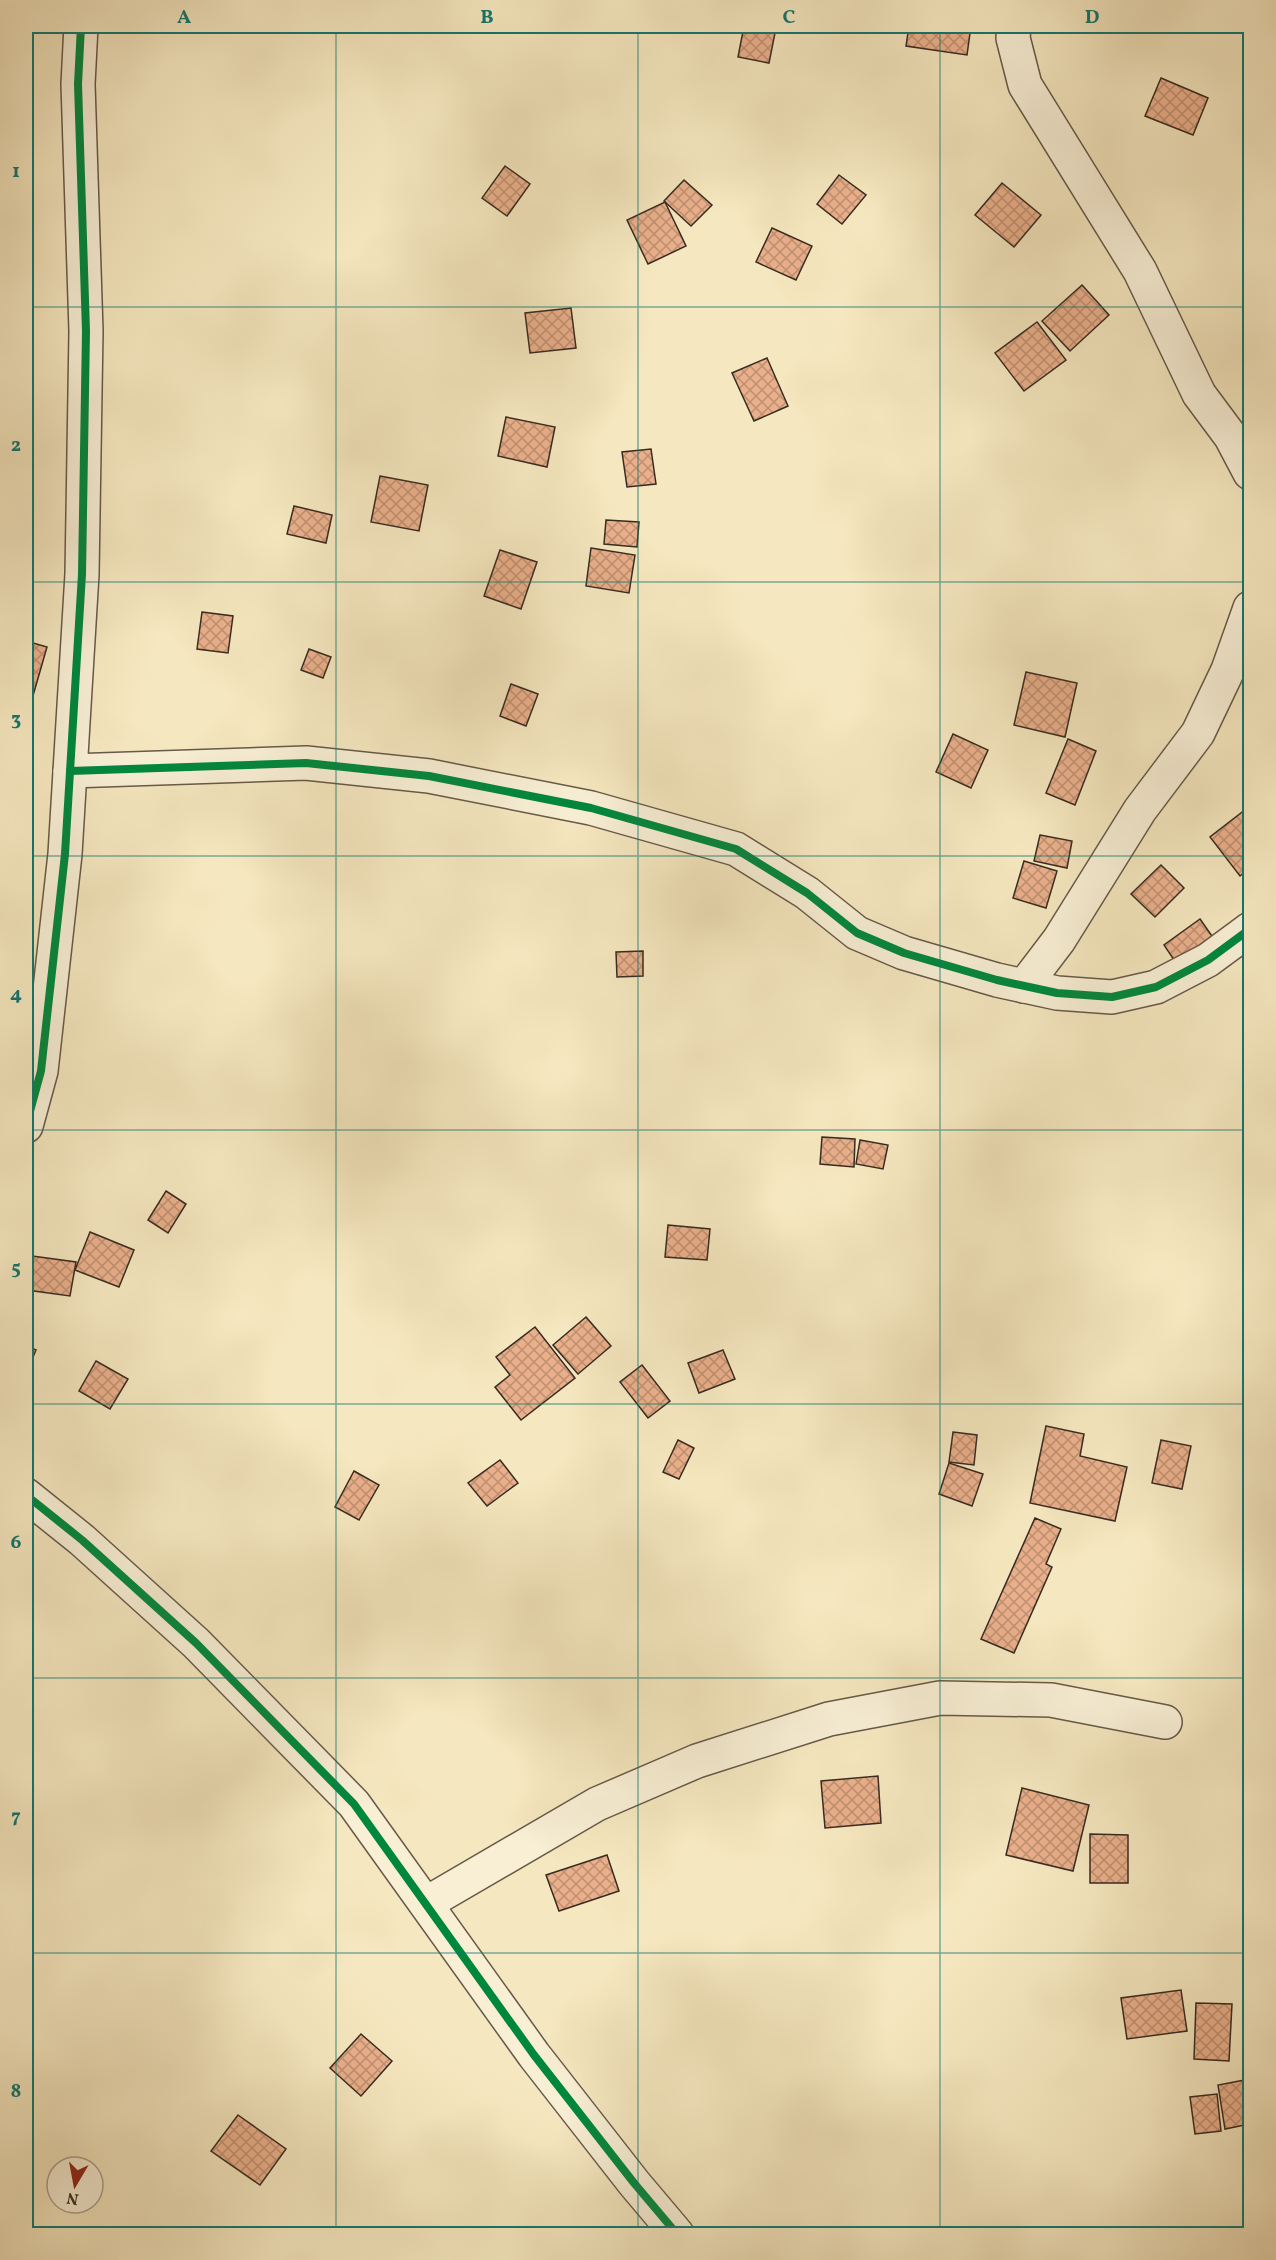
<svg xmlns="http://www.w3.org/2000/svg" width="1276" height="2260" font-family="Vollkorn,serif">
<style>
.building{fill:url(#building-cross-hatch);stroke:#372b21;stroke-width:1.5}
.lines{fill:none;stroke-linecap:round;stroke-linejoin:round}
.street-casing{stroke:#665a48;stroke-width:36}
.street{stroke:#f8efd5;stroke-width:33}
.cycleway-casing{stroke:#f8efd5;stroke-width:11}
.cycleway{stroke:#00873e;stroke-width:8}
.grid{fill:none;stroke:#0f766e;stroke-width:1.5;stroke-opacity:0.55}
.neatline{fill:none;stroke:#0f766e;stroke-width:2}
.grid-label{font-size:20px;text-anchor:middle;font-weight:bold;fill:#0f766e}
</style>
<defs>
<pattern id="building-cross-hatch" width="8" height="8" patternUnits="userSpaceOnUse" patternTransform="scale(1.5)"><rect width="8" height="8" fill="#eab08b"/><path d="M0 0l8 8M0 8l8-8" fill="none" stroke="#be8f71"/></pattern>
</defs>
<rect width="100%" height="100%" fill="#f5e7bf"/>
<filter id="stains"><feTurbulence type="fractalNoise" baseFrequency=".00333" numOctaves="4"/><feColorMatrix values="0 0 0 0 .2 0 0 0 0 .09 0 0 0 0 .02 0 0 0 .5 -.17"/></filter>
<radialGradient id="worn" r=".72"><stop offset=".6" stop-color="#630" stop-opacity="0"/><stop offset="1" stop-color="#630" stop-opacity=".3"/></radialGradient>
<!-- building -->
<g class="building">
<path d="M 744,26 L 776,28 L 769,63 L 738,57 Z"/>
<path d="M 909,26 L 971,26 L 967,55 L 906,46 Z"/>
<path d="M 1161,78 L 1208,98 L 1193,135 L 1145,116 Z"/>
<path d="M 505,166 L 530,184 L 507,216 L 482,198 Z"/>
<path d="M 839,175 L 866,195 L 842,224 L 817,204 Z"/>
<path d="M 684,180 L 712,205 L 691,226 L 664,201 Z"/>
<path d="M 1002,183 L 1041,215 L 1014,247 L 975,215 Z"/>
<path d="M 665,202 L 686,246 L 648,264 L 627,220 Z"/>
<path d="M 772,228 L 812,246 L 796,280 L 756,262 Z"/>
<path d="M 1082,285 L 1109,315 L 1070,351 L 1042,321 Z"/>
<path d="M 571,308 L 576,348 L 530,353 L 525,313 Z"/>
<path d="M 1037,322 L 1066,360 L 1024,391 L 995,353 Z"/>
<path d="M 767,358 L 788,406 L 754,421 L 732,373 Z"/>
<path d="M 506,417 L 555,427 L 547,467 L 498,456 Z"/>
<path d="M 651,449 L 656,484 L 627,487 L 622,452 Z"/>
<path d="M 380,476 L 428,485 L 419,531 L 371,522 Z"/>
<path d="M 294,506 L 332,515 L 326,543 L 287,534 Z"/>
<path d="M 606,520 L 639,522 L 637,547 L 604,544 Z"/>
<path d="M 591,548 L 635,555 L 629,593 L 586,586 Z"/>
<path d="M 500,550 L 537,562 L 521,609 L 484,596 Z"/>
<path d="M 202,612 L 233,616 L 228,653 L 197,649 Z"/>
<path d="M 26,641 L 47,647 L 30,706 L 26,705 Z"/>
<path d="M 309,649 L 331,657 L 323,678 L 301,670 Z"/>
<path d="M 1026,672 L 1077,683 L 1065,737 L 1014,725 Z"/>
<path d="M 511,684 L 538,694 L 526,726 L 500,716 Z"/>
<path d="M 953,734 L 988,750 L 971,788 L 936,772 Z"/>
<path d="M 1068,739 L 1096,751 L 1075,805 L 1046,793 Z"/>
<path d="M 1250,806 L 1250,868 L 1240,876 L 1210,837 Z"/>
<path d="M 1040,835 L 1072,841 L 1067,868 L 1034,861 Z"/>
<path d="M 1024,861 L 1057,871 L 1046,908 L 1013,898 Z"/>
<path d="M 1161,865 L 1184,888 L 1155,917 L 1131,894 Z"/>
<path d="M 1200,919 L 1219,946 L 1182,972 L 1164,945 Z"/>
<path d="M 643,951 L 643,976 L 617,977 L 616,952 Z"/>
<path d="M 822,1137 L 855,1139 L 854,1167 L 820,1164 Z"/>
<path d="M 860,1140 L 888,1145 L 883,1169 L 856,1164 Z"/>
<path d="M 166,1191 L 186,1204 L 168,1233 L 148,1220 Z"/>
<path d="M 668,1225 L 710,1229 L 707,1260 L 665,1257 Z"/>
<path d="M 90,1232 L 134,1250 L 119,1287 L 75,1270 Z"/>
<path d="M 32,1256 L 76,1262 L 70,1296 L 27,1290 Z"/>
<path d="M 586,1317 L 611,1346 L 578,1374 L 553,1345 Z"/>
<path d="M 535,1327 L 575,1378 L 521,1420 L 495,1387 L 510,1375 L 496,1357 Z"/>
<path d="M 26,1346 L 36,1350 L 26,1374 Z"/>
<path d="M 723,1350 L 735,1379 L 699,1393 L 688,1363 Z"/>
<path d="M 96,1361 L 128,1379 L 110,1409 L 79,1391 Z"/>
<path d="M 642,1365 L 670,1401 L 648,1418 L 620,1382 Z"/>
<path d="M 1046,1426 L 1084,1434 L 1080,1456 L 1127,1467 L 1115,1521 L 1030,1503 Z"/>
<path d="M 953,1432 L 977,1435 L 974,1465 L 949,1462 Z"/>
<path d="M 678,1440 L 694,1448 L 679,1479 L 663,1472 Z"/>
<path d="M 1161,1440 L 1191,1446 L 1182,1489 L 1152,1483 Z"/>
<path d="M 500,1460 L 518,1483 L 487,1506 L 468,1483 Z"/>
<path d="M 949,1463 L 983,1474 L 972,1506 L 939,1494 Z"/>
<path d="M 354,1471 L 379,1485 L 359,1520 L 335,1507 Z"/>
<path d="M 1035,1518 L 1061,1529 L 1046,1564 L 1052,1567 L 1014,1653 L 981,1639 Z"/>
<path d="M 878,1776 L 881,1823 L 825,1828 L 821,1781 Z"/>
<path d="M 1022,1788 L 1089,1805 L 1073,1871 L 1006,1855 Z"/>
<path d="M 1090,1834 L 1128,1835 L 1128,1883 L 1090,1883 Z"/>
<path d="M 607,1855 L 619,1891 L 559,1911 L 546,1875 Z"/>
<path d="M 1181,1990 L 1187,2031 L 1127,2039 L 1121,1998 Z"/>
<path d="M 1196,2003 L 1232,2004 L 1229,2061 L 1194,2059 Z"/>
<path d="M 361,2034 L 392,2061 L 361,2096 L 330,2068 Z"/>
<path d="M 1250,2079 L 1250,2124 L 1225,2129 L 1218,2085 Z"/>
<path d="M 1217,2094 L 1221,2131 L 1195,2134 L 1190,2097 Z"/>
<path d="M 238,2115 L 286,2149 L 260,2185 L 211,2151 Z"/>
</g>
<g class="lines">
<defs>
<g id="street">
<path d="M 1014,26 L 1013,38 L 1025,85 L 1140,271 L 1199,394 L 1231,437 L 1250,473"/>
<path d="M 70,771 L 306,763 L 429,776 L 591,808 L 736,849 L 807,893 L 857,933 L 904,953 L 997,980 L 1057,993 L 1112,997 L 1156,987 L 1208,960 L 1250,929"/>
<path d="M 1024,986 L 1059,940 L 1140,810 L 1198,733 L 1228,670 L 1250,608"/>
<path d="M 26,1126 L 41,1071 L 65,854 L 82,574 L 86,331 L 78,84 L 81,26"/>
<path d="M 26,1495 L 82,1540 L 196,1643 L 354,1804 L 534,2055 L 634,2183 L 677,2234"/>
<path d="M 427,1903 L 597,1804 L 697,1761 L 829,1719 L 940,1698 L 1051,1700 L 1165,1722"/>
</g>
</defs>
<!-- street casing -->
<use href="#street" class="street-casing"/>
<!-- street -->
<use href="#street" class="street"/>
<defs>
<g id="cycleway">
<path d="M 70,771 L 306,763 L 429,776 L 591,808 L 736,849 L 807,893 L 857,933 L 904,953 L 997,980 L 1057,993 L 1112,997 L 1156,987 L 1208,960 L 1250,929"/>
<path d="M 26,1126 L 41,1071 L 65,854 L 82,574 L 86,331 L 78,84 L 81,26"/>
<path d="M 26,1495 L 82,1540 L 196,1643 L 354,1804 L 534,2055 L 634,2183 L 677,2234"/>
</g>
</defs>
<!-- cycleway casing -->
<use href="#cycleway" class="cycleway-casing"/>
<!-- cycleway -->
<use href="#cycleway" class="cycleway"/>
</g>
<!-- grid -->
<path class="grid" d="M 336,26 L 336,2234M 638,26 L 638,2234M 940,26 L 940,2234M 26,307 L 1250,307M 26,582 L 1250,582M 26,856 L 1250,856M 26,1130 L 1250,1130M 26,1404 L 1250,1404M 26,1678 L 1250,1678M 26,1953 L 1250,1953"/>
<!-- margin -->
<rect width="1276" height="2260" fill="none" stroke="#f5e7bf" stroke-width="66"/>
<!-- north arrow -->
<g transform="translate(75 2185) rotate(190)"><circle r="28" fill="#f8efd5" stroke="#aba18d" stroke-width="1.5"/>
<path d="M0-4.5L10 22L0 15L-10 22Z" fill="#8f2418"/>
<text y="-9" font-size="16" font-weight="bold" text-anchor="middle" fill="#372b21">N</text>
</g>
<rect x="33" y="33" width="1210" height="2194" class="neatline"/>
<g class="grid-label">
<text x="184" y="23">A</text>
<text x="487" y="23">B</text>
<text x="789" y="23">C</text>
<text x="1092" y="23">D</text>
<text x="16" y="177">1</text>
<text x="16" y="451">2</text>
<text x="16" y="725">3</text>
<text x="16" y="1000">4</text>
<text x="16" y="1274">5</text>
<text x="16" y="1548">6</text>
<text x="16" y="1822">7</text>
<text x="16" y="2097">8</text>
</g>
<rect width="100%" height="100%" filter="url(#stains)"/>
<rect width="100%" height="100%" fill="url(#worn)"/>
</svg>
